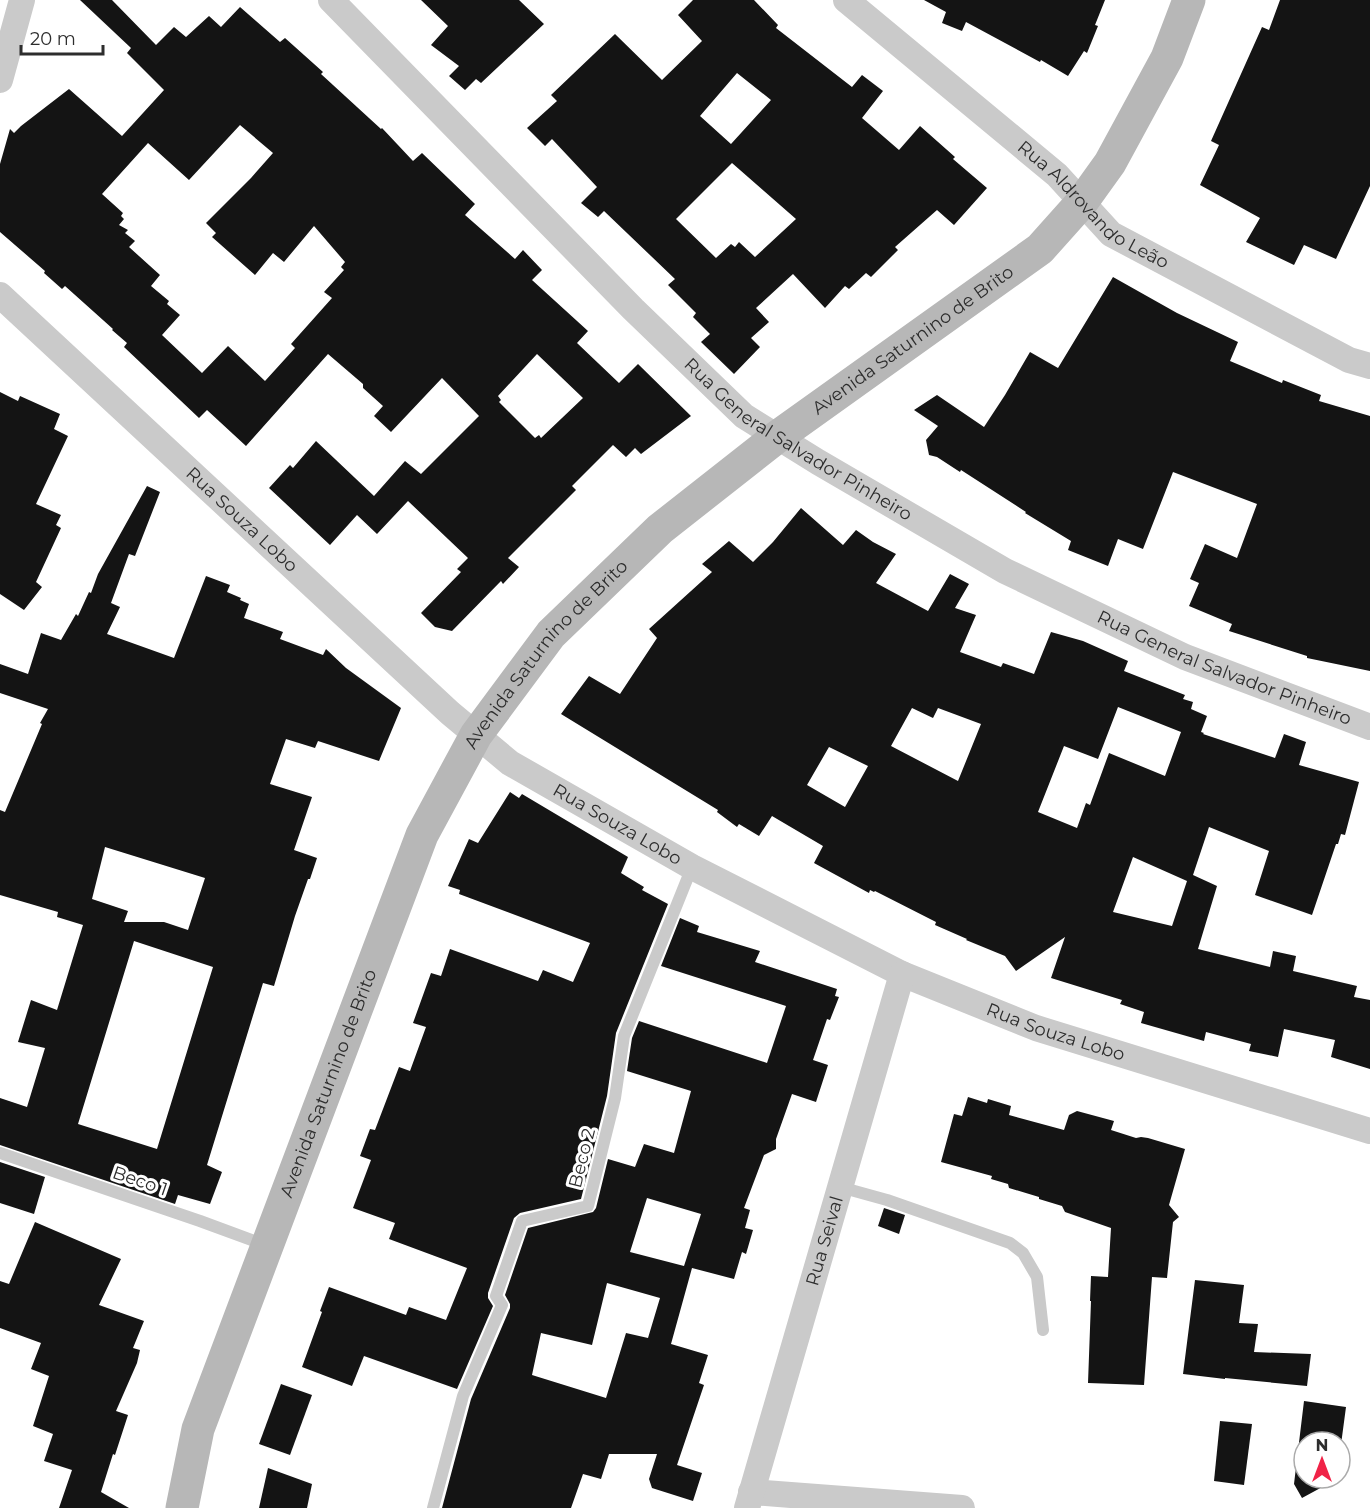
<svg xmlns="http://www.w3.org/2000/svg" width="1370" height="1508" font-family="Montserrat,sans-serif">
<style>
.building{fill:#141414;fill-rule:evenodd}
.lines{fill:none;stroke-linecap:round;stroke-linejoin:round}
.lane{stroke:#cacaca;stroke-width:12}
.street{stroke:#cacaca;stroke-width:26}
.secondary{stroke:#b7b7b7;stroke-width:33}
.labels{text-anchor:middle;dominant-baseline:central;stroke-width:6;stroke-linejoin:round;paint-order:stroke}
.street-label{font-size:18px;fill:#2d2d2d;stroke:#fff}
</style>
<rect width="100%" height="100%" fill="#fff"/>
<!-- building -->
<g class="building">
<path d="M 80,0 L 112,0 L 156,45 L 174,27 L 186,37 L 209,16 L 221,27 L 240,7 L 280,42 L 285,38 L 323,72 L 321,74 L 381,129 L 382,128 L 413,161 L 422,153 L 475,204 L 465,215 L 515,259 L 523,250 L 542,270 L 532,280 L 588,331 L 577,343 L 619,383 L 638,364 L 691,416 L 641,454 L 635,448 L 626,457 L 613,445 L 572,486 L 576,490 L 508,558 L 519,567 L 503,584 L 501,581 L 452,631 L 435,627 L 421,613 L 461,572 L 457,569 L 468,558 L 408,501 L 377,534 L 357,515 L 330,545 L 269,488 L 290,465 L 293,468 L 316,441 L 374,496 L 405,461 L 421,474 L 479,416 L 442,378 L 391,432 L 374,416 L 383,406 L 363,388 L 363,384 L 328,354 L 246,446 L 207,410 L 199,418 L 124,347 L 127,343 L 112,330 L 113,329 L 65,286 L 62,289 L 44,273 L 45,271 L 0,232 L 0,164 L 10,129 L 14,133 L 21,126 L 69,89 L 122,136 L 164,90 L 127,53 L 131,48 ZM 240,125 L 273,153 L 251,178 L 206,223 L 216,233 L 212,237 L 255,275 L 273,253 L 284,262 L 314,226 L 345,262 L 341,267 L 344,270 L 324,292 L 332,298 L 291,344 L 295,348 L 265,381 L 228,346 L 202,373 L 162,335 L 180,315 L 167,304 L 169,301 L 151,286 L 160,275 L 129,247 L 135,241 L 125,233 L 128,230 L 119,225 L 124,219 L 121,216 L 123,213 L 102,194 L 148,143 L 189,180 ZM 537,354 L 583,398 L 541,438 L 539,435 L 535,438 L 499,402 L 501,400 L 498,396 Z"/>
<path d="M 421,0 L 519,0 L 544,24 L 481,83 L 476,79 L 465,90 L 449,76 L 459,66 L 431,45 L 448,26 Z"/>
<path d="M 693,0 L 754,0 L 778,25 L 776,28 L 852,87 L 862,75 L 883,91 L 862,118 L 899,150 L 920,126 L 955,157 L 953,159 L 987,188 L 954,225 L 937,210 L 895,247 L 898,250 L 871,277 L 866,273 L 849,289 L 845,286 L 825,308 L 793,274 L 756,308 L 769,322 L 751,338 L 760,347 L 734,374 L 701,342 L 710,334 L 693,317 L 696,313 L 668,285 L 675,279 L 604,211 L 598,217 L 581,203 L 597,187 L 552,139 L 545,146 L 527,128 L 557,101 L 551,95 L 615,34 L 662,80 L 702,41 L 678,15 ZM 737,73 L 771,100 L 731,144 L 700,116 ZM 732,163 L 796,219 L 755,257 L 739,242 L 735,247 L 731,244 L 716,258 L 676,219 Z"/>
<path d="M 924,0 L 1105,0 L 1095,25 L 1098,26 L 1087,53 L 1084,51 L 1068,76 L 1041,60 L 1040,62 L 966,22 L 962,31 L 942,23 L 946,12 Z"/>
<path d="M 1280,0 L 1370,0 L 1370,186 L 1336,259 L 1304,245 L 1294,265 L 1246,242 L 1260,218 L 1200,185 L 1219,145 L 1211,141 L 1262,27 L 1269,30 Z"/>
<path d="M 1113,277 L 1177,313 L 1238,342 L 1230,361 L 1282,383 L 1283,380 L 1321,395 L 1319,401 L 1370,416 L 1370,671 L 1307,658 L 1307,656 L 1229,631 L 1232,624 L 1189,606 L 1199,583 L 1190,579 L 1205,544 L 1237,558 L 1257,504 L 1173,472 L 1143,549 L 1118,539 L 1108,566 L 1068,550 L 1071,541 L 1025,513 L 1026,512 L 961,470 L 960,472 L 937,457 L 929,455 L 926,440 L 938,426 L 914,410 L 937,395 L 984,427 L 1005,395 L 1030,352 L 1058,368 Z"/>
<path d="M 0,392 L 18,401 L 20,396 L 60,414 L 54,429 L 68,436 L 36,504 L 61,515 L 56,525 L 61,528 L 36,582 L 42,587 L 24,610 L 0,594 Z"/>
<path d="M 147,486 L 160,492 L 135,556 L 129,554 L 111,603 L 120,607 L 107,634 L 174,658 L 206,576 L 230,585 L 227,592 L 241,598 L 240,600 L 249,604 L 244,618 L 283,632 L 280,639 L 323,655 L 326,649 L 346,668 L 401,708 L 379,761 L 318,741 L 315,748 L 286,739 L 270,784 L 312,797 L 294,850 L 317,858 L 310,879 L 308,879 L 295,916 L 274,986 L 263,983 L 207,1165 L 222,1172 L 210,1204 L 178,1195 L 175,1204 L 0,1145 L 0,1098 L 27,1107 L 45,1048 L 18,1042 L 31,1000 L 57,1010 L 83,925 L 57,917 L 58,912 L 0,895 L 0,810 L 5,812 L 42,724 L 40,723 L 48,709 L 0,693 L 0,664 L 28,674 L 41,633 L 61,640 L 76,614 L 78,616 L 89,592 L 91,593 L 98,574 ZM 105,847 L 205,878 L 188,930 L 164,922 L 124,922 L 128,911 L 92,899 ZM 134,941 L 213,967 L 157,1149 L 78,1124 Z"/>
<path d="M 801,508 L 843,545 L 856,530 L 873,542 L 896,554 L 876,583 L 928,611 L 950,574 L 969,584 L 955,608 L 976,615 L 960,652 L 1001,667 L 1003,663 L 1034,674 L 1051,632 L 1083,641 L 1128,661 L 1124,671 L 1185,695 L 1183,699 L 1193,702 L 1191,709 L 1207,716 L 1201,732 L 1204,733 L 1203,734 L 1275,758 L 1284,734 L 1306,742 L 1299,765 L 1359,782 L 1345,835 L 1341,834 L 1338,844 L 1336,844 L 1312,915 L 1255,895 L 1269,851 L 1209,827 L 1193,875 L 1217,886 L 1198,949 L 1270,967 L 1273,951 L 1296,956 L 1293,971 L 1357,986 L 1354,997 L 1370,1000 L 1370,1069 L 1331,1057 L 1335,1040 L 1284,1029 L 1278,1057 L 1249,1051 L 1251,1044 L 1206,1032 L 1204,1041 L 1141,1023 L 1144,1012 L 1120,1004 L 1122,1000 L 1051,978 L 1065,937 L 1016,971 L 1005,956 L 966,940 L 967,939 L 935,925 L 936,922 L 875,891 L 874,892 L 870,890 L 869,893 L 814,863 L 823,846 L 772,816 L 759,836 L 739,824 L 737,827 L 717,812 L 718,810 L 561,714 L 589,676 L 620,694 L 657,638 L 649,629 L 712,572 L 702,564 L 729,541 L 753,562 L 773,542 ZM 1118,707 L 1181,732 L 1165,776 L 1109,753 L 1090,805 L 1086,803 L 1077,828 L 1038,812 L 1064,746 L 1098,759 ZM 912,708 L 933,718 L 938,708 L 981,724 L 958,781 L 891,746 ZM 829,747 L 868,766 L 845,807 L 807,785 ZM 1133,857 L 1187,881 L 1172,926 L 1113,912 Z"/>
<path d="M 510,792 L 519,798 L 522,794 L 628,857 L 621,873 L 644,887 L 642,890 L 668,904 L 616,1033 L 607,1096 L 581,1199 L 520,1213 L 514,1218 L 488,1293 L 488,1298 L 493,1306 L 457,1389 L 364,1356 L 352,1386 L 302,1367 L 322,1312 L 320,1311 L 329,1287 L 406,1315 L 409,1307 L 446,1320 L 467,1268 L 389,1239 L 395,1223 L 353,1208 L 371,1160 L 360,1156 L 370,1129 L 375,1130 L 399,1067 L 410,1071 L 426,1027 L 413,1023 L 431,973 L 441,976 L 450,949 L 538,981 L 543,970 L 573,982 L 590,943 L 459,894 L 460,890 L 448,886 L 469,839 L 478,843 Z"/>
<path d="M 680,918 L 699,926 L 697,932 L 760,951 L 755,962 L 837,989 L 835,996 L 839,997 L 830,1020 L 827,1019 L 813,1060 L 828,1065 L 816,1102 L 792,1094 L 776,1139 L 776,1149 L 764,1155 L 744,1208 L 750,1210 L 745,1228 L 753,1230 L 746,1254 L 742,1252 L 734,1279 L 692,1268 L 671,1344 L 708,1355 L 699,1383 L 704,1385 L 677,1465 L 702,1473 L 693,1501 L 652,1488 L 649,1479 L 657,1454 L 609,1454 L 601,1479 L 583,1474 L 571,1508 L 442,1508 L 471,1399 L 510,1308 L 510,1304 L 505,1295 L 528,1228 L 593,1212 L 596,1208 L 608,1159 L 635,1167 L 644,1144 L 674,1153 L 691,1091 L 627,1071 L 632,1038 L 639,1021 L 767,1063 L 786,1006 L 661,966 ZM 647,1198 L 701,1214 L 684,1266 L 630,1252 ZM 607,1283 L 660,1298 L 648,1338 L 626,1333 L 606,1398 L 532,1375 L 541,1333 L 592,1345 Z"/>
<path d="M 968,1097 L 987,1103 L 988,1099 L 1011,1106 L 1009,1115 L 1064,1130 L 1069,1115 L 1077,1111 L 1114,1121 L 1111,1130 L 1136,1138 L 1141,1137 L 1148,1138 L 1185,1149 L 1169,1205 L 1179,1217 L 1173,1222 L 1167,1278 L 1152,1277 L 1144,1385 L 1088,1383 L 1091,1301 L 1090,1301 L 1091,1276 L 1108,1277 L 1111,1228 L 1065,1212 L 1062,1206 L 1039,1199 L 1039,1197 L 1009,1188 L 1008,1184 L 991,1179 L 992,1176 L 941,1162 L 954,1114 L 962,1116 Z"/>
<path d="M 0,1162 L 45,1177 L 34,1214 L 0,1203 Z"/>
<path d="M 884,1208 L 905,1215 L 899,1234 L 878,1226 Z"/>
<path d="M 35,1222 L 121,1259 L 99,1305 L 144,1321 L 133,1348 L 140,1350 L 137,1363 L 116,1411 L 128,1415 L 115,1455 L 113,1454 L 101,1492 L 129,1508 L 59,1508 L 72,1470 L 44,1461 L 53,1434 L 33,1426 L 49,1376 L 31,1369 L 41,1343 L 0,1328 L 0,1281 L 9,1284 Z"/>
<path d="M 1195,1280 L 1244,1285 L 1239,1323 L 1258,1324 L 1254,1352 L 1311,1354 L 1307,1386 L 1225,1378 L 1225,1379 L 1183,1374 Z"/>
<path d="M 281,1384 L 312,1395 L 290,1455 L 259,1444 Z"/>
<path d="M 1304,1401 L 1346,1407 L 1340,1452 L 1340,1442 L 1304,1442 L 1304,1478 L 1337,1479 L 1302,1498 L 1294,1484 Z"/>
<path d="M 1220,1421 L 1252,1424 L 1244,1485 L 1214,1481 Z"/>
<path d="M 268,1468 L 312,1484 L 307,1508 L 259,1508 Z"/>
</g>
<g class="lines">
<!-- lane -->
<g class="lane">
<path d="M 0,1153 L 200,1221 L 265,1245"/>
<path d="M 840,1187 L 887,1200 L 1010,1243 L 1023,1253 L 1037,1277 L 1043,1330"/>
<path d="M 433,1508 L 463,1396 L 502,1305 L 496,1296 L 522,1221 L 588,1206 L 615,1098 L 624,1036 L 692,867"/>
</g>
<!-- street -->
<g class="street">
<path id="s1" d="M 331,0 L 633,309 L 744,416 L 818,462 L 1005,571 L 1185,657 L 1370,727"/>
<path id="s2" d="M 846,0 L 1057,175 L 1111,234 L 1349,360 L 1370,366"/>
<path d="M 0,80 L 22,0"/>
<path id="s3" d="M 0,295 L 450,713 L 510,763 L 692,867 L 902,974 L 1036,1028 L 1370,1131"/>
<path d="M 751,1492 L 962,1508"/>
<path id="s4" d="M 747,1508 L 902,974"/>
</g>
<!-- secondary -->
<path class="secondary" id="s5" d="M 182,1508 L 198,1429 L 422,835 L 476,735 L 551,634 L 660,529 L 777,437 L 1040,249 L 1082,202 L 1110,163 L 1167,58 L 1189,0"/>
</g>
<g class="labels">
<!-- street labels -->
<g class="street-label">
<text stroke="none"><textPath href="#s2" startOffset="322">Rua Aldrovando Leão</textPath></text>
<text stroke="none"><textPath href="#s5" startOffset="1422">Avenida Saturnino de Brito</textPath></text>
<text stroke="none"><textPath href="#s1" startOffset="644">Rua General Salvador Pinheiro</textPath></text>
<text stroke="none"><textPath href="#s3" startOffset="330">Rua Souza Lobo</textPath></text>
<text stroke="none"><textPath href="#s5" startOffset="936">Avenida Saturnino de Brito</textPath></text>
<text stroke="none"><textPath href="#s1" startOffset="1130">Rua General Salvador Pinheiro</textPath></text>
<text stroke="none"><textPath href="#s3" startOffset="816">Rua Souza Lobo</textPath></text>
<text stroke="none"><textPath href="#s3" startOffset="1302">Rua Souza Lobo</textPath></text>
<text stroke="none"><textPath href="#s5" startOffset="450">Avenida Saturnino de Brito</textPath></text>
<text transform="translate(582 1158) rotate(-76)">Beco 2</text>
<text transform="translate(140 1181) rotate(19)">Beco 1</text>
<text stroke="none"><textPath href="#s4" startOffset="278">Rua Seival</textPath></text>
</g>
</g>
<!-- north arrow -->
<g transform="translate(1322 1460)"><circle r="28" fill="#ffffff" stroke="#ababab" stroke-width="1.5"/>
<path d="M0-4.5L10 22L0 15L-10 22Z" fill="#f02347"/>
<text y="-9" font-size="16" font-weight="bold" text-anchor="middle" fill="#2d2d2d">N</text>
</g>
<!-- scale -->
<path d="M21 45v9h82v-9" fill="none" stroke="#2d2d2d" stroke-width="3"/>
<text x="30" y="45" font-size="18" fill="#2d2d2d" stroke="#ffffff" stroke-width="4.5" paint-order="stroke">20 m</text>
</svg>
